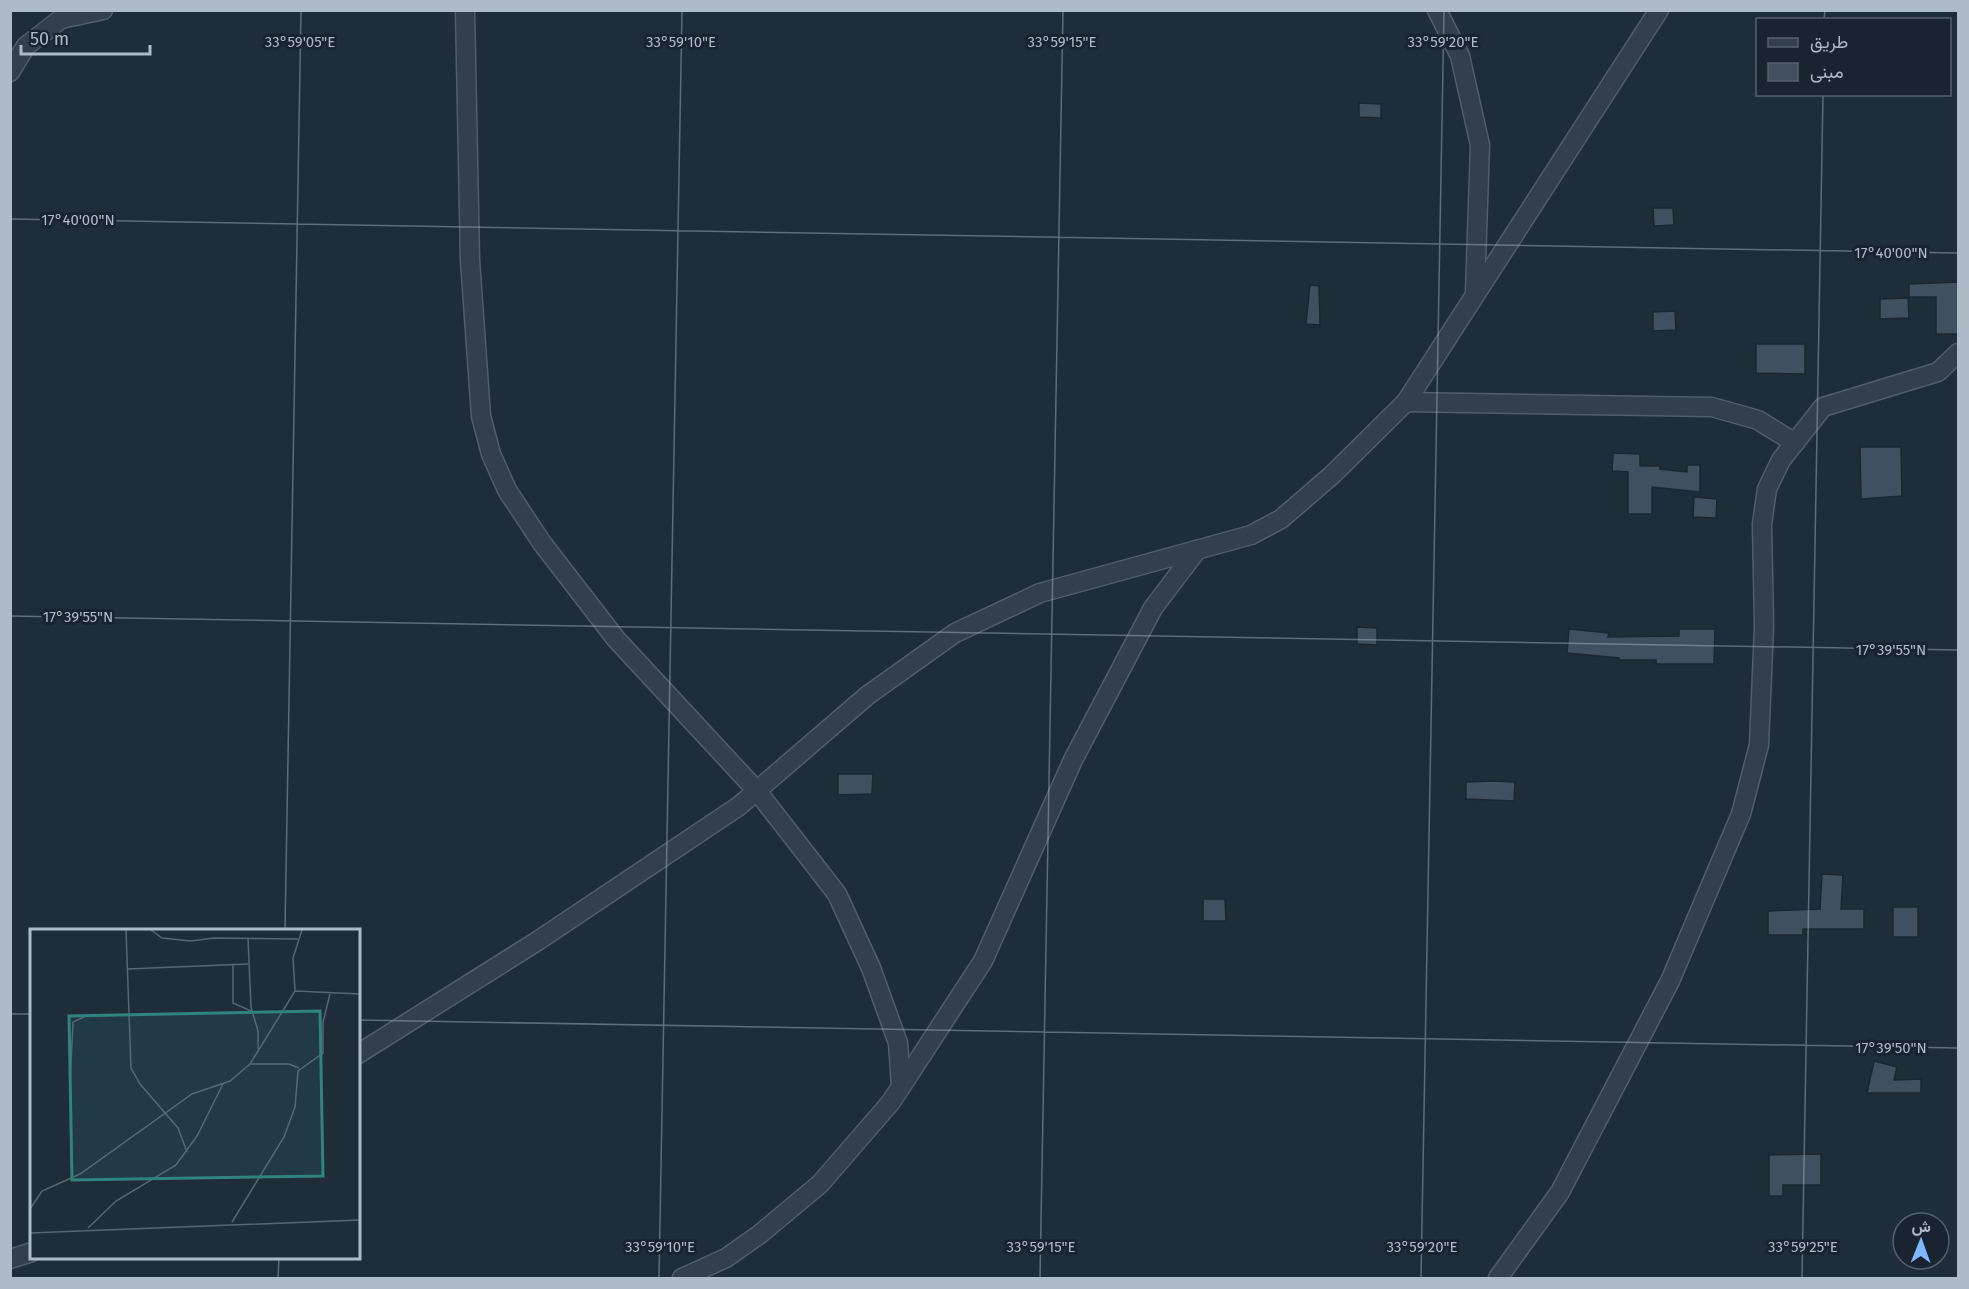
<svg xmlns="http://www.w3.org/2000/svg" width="1969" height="1289" font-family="'Fira Sans',Vazirmatn,sans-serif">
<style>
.building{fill:#405060;stroke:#1b2632;stroke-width:1.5}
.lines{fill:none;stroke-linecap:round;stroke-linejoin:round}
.minor-casing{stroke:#515d69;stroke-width:21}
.minor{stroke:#333f4b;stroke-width:18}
.ticks{fill:none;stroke:#aebac8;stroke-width:1.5;stroke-opacity:0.45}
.inset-road{fill:none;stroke:#586573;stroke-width:1.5}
.view{fill:#2f8480;fill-opacity:0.15;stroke:#2f8480;stroke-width:3}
.inset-edge{fill:none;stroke:#aebac8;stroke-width:3}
.ticks-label{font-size:15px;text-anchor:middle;fill:#aebac8;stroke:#192430;stroke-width:6;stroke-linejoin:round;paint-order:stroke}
</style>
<rect width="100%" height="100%" fill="#1f2d3b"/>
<!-- building -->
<g class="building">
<path d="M 1359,103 L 1381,104 L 1381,118 L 1359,117 Z"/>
<path d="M 1653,208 L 1673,208 L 1674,225 L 1654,226 Z"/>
<path d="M 1959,282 L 1959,334 L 1936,334 L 1936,297 L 1909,297 L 1909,284 Z"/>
<path d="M 1310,285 L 1319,286 L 1320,325 L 1306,324 Z"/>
<path d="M 1908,298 L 1909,318 L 1880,319 L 1880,299 Z"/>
<path d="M 1675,311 L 1676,330 L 1653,331 L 1653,312 Z"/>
<path d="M 1756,344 L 1805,344 L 1805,374 L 1756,373 Z"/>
<path d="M 1860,447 L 1901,447 L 1902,496 L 1861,499 Z"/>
<path d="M 1613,453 L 1640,454 L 1640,466 L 1660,466 L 1660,469 L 1687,472 L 1687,465 L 1700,465 L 1700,492 L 1652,487 L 1652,514 L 1628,514 L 1628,472 L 1612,471 Z"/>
<path d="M 1694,497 L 1717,499 L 1716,518 L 1693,517 Z"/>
<path d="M 1357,627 L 1377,628 L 1377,645 L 1357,644 Z"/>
<path d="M 1569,629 L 1609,633 L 1608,637 L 1679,636 L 1679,629 L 1715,629 L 1714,664 L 1656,664 L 1656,660 L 1619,660 L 1619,658 L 1567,653 Z"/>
<path d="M 838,774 L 873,774 L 872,794 L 838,795 Z"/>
<path d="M 1493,781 L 1515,782 L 1514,801 L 1466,799 L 1466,782 Z"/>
<path d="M 1822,874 L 1843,875 L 1841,909 L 1864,909 L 1864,929 L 1803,929 L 1803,935 L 1768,935 L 1768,911 L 1820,909 Z"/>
<path d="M 1203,899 L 1225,899 L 1226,921 L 1203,921 Z"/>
<rect x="1893" y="907" width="25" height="30"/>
<path d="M 1874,1061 L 1897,1067 L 1894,1080 L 1921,1079 L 1921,1093 L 1867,1093 Z"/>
<path d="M 1821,1154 L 1821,1185 L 1783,1185 L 1783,1196 L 1769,1196 L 1769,1155 Z"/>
</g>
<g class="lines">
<defs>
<g id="minor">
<path d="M 465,10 L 470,260 L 481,416 L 491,454 L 507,490 L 542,543 L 616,639 L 757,791 L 837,894 L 871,968 L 898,1043 L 901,1086"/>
<path d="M 1437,10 L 1460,56 L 1480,145 L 1475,292"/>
<path d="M 10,72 L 26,46 L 61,19 L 103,10"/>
<path d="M 1406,402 L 1712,407 L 1758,420 L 1795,443"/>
<path d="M 358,1054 L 539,940 L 739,806 L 868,695 L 955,633 L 1040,593 L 1251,535 L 1281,519 L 1332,475 L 1406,402 L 1659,10"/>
<path d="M 10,1259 L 32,1252"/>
<path d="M 682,1278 L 726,1258 L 760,1234 L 820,1184 L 891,1102 L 983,961 L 1073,760 L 1153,608 L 1197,550"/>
<path d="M 1498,1278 L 1560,1192 L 1670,981 L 1741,814 L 1759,745 L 1764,627 L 1762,524 L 1767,489 L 1781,460 L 1823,407 L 1938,372 L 1958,353"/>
</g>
</defs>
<!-- minor casing -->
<use href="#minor" class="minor-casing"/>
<!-- minor -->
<use href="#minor" class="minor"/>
</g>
<!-- ticks -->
<path class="ticks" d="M 1824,20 L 1825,10M 10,219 L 1958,253M 10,616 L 1958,650M 285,930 L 301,10M 10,1014 L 32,1014M 358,1020 L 1958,1048M 278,1278 L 279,1258M 659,1278 L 682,10M 1040,1278 L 1063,10M 1421,1278 L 1444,10M 1802,1278 L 1823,94"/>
<!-- overview -->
<g transform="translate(30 929)">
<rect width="330" height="330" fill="#1f2d3b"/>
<path class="inset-road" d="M 96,1 L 101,139 L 110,155 L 148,199 L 157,223M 121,1 L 132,9 L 161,12 L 184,9 L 268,10M 218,10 L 221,78 L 228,102 L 228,120M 203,36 L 203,74 L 221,82M 97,40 L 218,35M 265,62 L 330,65M 220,135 L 259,135 L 269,139M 40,155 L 43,93 L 56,87 L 99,86M 0,280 L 12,262 L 50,245 L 162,165 L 200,152 L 220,135 L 265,62 L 263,29 L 272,1M 202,293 L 254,208 L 265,178 L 268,142 L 293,124 L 293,93 L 300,65M 58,299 L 86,272 L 146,236 L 167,207 L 193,155M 0,304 L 330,291"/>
<path class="view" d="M 290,82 L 293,247 L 42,251 L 39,87 Z"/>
<rect width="330" height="330" class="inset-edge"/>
</g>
<g class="ticks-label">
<text x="300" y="47">33°59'05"E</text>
<text x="681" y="47">33°59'10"E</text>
<text x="1062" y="47">33°59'15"E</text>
<text x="1443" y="47">33°59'20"E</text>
<text x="78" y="225">17°40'00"N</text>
<text x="1891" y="258">17°40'00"N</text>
<text x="78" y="622">17°39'55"N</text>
<text x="1891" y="655">17°39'55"N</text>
<text x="1891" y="1053">17°39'50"N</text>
<text x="660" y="1252">33°59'10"E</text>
<text x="1041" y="1252">33°59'15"E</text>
<text x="1422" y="1252">33°59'20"E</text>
<text x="1803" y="1252">33°59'25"E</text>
</g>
<!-- border -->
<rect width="1969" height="1289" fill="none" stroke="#aebac8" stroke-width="24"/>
<!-- legend -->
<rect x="1756" y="18" width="195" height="78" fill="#192430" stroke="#55606d" stroke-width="1.5"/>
<rect x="1768" y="38" width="30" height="9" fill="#333f4b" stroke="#55606d" stroke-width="1.5"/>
<text x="1810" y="48" font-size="18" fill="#aebac8">طريق</text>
<rect x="1768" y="63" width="30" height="18" fill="#405060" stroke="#55606d" stroke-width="1.5"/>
<text x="1810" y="78" font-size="18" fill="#aebac8">مبنى</text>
<!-- north arrow -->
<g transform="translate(1921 1241) rotate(1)"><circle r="28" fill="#192430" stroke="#55606d" stroke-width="1.5"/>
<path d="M0-4.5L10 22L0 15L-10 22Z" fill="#7cb7ff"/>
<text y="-9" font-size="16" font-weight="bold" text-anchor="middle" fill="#aebac8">ش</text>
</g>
<!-- scale -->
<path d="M21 45v9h129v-9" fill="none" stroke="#aebac8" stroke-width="3"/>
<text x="30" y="45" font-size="18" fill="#aebac8" stroke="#192430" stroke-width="4.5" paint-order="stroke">50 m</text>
</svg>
